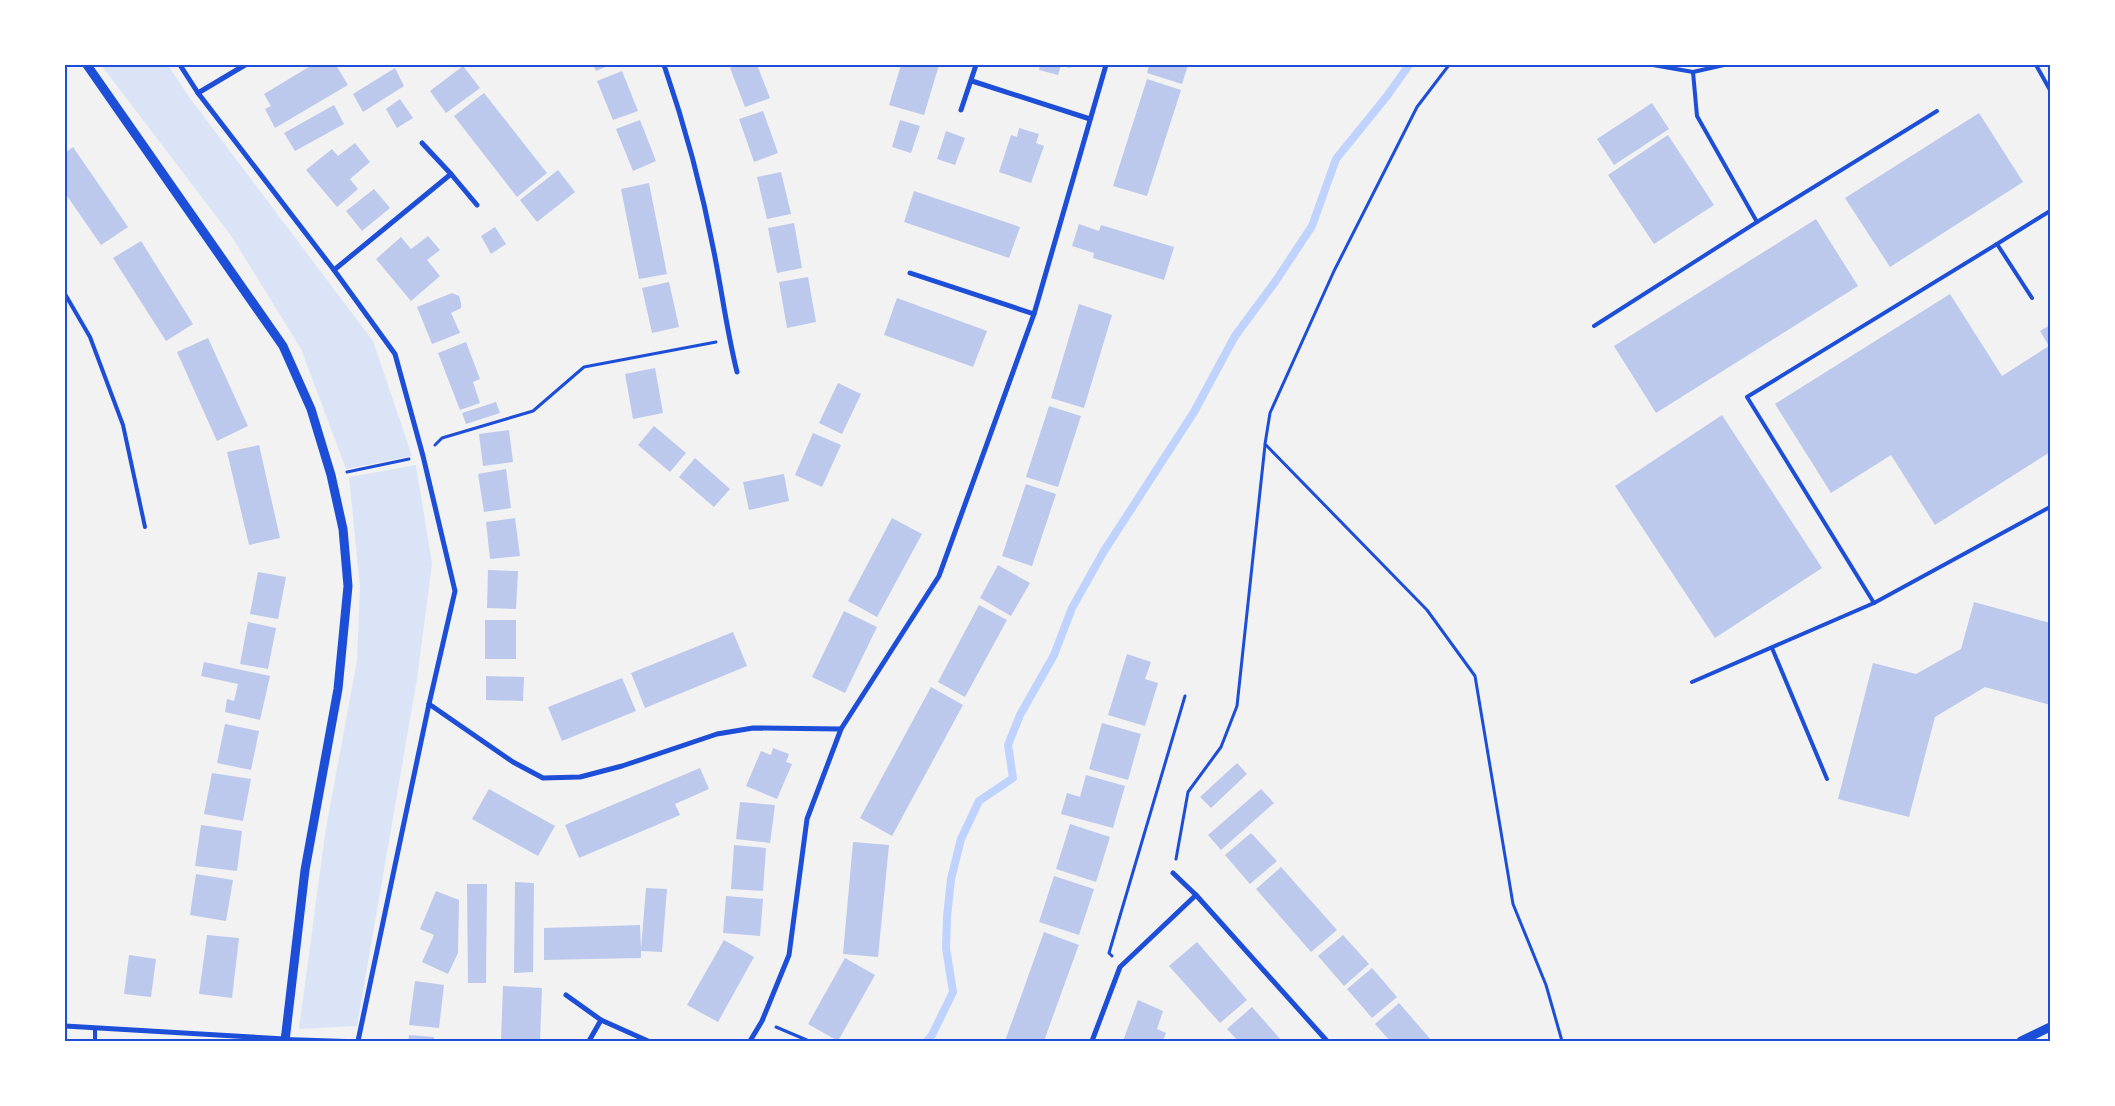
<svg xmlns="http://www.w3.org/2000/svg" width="2115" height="1106" font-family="'Space Grotesk',sans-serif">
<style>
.green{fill:#dbe4f7}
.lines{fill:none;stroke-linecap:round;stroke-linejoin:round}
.stream{stroke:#bfd3fe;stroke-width:8}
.building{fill:#bdc9ec}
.path{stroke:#1d4ed8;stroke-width:3}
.service{stroke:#1d4ed8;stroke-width:4}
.minor{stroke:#1d4ed8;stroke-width:5}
.tertiary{stroke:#1d4ed8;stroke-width:9}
.neatline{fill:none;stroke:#1d4ed8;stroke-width:2}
</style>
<rect width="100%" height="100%" fill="#f2f2f2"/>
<!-- green -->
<g class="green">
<path d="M 101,65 L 168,65 L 187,94 L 373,341 L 412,456 L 346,469 L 301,349 L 232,237 Z"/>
<path d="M 416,465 L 432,564 L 417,679 L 357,1026 L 299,1029 L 325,834 L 357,660 L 360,587 L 349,477 Z"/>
</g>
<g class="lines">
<!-- stream -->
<path class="stream" d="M 927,1041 L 932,1035 L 953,992 L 946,948 L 947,917 L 951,879 L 961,839 L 979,801 L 1013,778 L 1008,745 L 1020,715 L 1054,655 L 1072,608 L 1104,551 L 1194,412 L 1235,336 L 1275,282 L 1312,226 L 1336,159 L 1387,96 L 1409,65"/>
</g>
<!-- building -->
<g class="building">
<path d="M 312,65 L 336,65 L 348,85 L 275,128 L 265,109 L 271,106 L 264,94 Z"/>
<path d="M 593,65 L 610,65 L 596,71 Z"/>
<path d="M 737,65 L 757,65 L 770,98 L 745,107 L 730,68 Z"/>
<path d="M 901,65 L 939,65 L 924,115 L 889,105 Z"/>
<path d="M 1040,65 L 1071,65 L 1070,68 L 1061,65 L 1058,75 L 1039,70 Z"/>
<path d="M 1149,65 L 1188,65 L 1182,84 L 1147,73 Z"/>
<path d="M 463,66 L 480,88 L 446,113 L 430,91 Z"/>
<path d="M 395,68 L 404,86 L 363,112 L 353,94 Z"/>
<path d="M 622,71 L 638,111 L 613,120 L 597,81 Z"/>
<path d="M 1147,79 L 1181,90 L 1147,196 L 1113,186 Z"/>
<path d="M 484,93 L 547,173 L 517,197 L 454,116 Z"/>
<path d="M 400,99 L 413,118 L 397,128 L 386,109 Z"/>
<path d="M 1652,103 L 1669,129 L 1614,165 L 1597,139 Z"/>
<path d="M 334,105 L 344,124 L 295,151 L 284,133 Z"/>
<path d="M 763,111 L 778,153 L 754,162 L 739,119 Z"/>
<path d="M 1979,113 L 2023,182 L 1890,267 L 1845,198 Z"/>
<path d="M 640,120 L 656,161 L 633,171 L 616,129 Z"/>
<path d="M 900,120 L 920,126 L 911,153 L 892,147 Z"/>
<path d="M 1019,128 L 1039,134 L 1036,143 L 1044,146 L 1031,183 L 999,172 L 1011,135 L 1017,137 Z"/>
<path d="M 946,131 L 965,138 L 955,165 L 937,159 Z"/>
<path d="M 1668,135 L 1714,205 L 1654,244 L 1608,175 Z"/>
<path d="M 355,143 L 370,162 L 350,179 L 358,189 L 337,207 L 306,170 L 332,149 L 338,156 Z"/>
<path d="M 73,147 L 128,227 L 101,245 L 65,193 L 65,153 Z"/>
<path d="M 558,170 L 575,192 L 537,222 L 520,200 Z"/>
<path d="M 781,172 L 791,214 L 767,219 L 757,177 Z"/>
<path d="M 649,183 L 667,274 L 639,279 L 621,189 Z"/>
<path d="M 374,189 L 390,208 L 362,231 L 346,211 Z"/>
<path d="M 914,191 L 1020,227 L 1009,258 L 904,222 Z"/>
<path d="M 1816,219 L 1858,286 L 1656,413 L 1614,346 Z"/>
<path d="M 794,223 L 802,268 L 777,273 L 768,228 Z"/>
<path d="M 1079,224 L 1099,231 L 1101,225 L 1174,247 L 1164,280 L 1093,258 L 1094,253 L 1072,246 Z"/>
<path d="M 495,227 L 506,244 L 491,254 L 481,236 Z"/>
<path d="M 428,236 L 440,250 L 427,260 L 440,276 L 411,301 L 376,259 L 401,237 L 411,249 Z"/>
<path d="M 141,241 L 193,324 L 166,341 L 113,258 Z"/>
<path d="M 808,277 L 816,322 L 787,328 L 779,282 Z"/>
<path d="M 669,282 L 679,327 L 652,333 L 642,288 Z"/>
<path d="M 452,293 L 459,296 L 461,303 L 461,308 L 451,313 L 460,333 L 432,344 L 417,307 Z"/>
<path d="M 1950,294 L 2002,376 L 2049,346 L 2040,331 L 2050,325 L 2050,452 L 1935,525 L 1891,455 L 1831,493 L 1775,404 Z"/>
<path d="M 897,298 L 987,331 L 973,367 L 884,335 Z"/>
<path d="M 1079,304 L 1112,315 L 1084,408 L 1051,398 Z"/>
<path d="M 208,338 L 248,426 L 217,441 L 177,352 Z"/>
<path d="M 466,342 L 480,379 L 473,382 L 480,403 L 460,410 L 438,353 Z"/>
<path d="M 655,368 L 663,413 L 633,419 L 625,374 Z"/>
<path d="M 838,383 L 861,394 L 842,434 L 819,423 Z"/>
<path d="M 496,402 L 500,413 L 466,424 L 462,413 Z"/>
<path d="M 1049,406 L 1081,416 L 1058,487 L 1026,477 Z"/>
<path d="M 1722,415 L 1822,568 L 1715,638 L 1615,486 Z"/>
<path d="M 654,426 L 686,453 L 670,472 L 638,445 Z"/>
<path d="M 509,430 L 513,462 L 483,466 L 479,434 Z"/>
<path d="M 813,433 L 841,445 L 822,487 L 795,475 Z"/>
<path d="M 259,445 L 280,538 L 249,545 L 227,452 Z"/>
<path d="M 695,458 L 730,489 L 714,507 L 679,477 Z"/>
<path d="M 506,469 L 511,508 L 484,512 L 478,474 Z"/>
<path d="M 784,474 L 789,501 L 749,510 L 743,482 Z"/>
<path d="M 1026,484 L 1056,494 L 1032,566 L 1002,556 Z"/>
<path d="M 515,518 L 520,556 L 490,559 L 486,522 Z"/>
<path d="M 892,518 L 922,534 L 877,617 L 848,601 Z"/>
<path d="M 998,565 L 1030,583 L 1011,616 L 980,598 Z"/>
<path d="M 488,570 L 518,571 L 516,609 L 487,608 Z"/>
<path d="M 258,572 L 286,577 L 278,619 L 250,614 Z"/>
<path d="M 1974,602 L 2050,623 L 2050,705 L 1985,687 L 1935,717 L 1909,817 L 1838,799 L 1873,663 L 1916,674 L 1961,649 Z"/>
<path d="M 979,605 L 1007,620 L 965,697 L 938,682 Z"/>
<path d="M 844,611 L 877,627 L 845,693 L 812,677 Z"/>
<rect x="485" y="620" width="31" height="39"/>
<path d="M 248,622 L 276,628 L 268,669 L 240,664 Z"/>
<path d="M 733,632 L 747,666 L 645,708 L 631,673 Z"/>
<path d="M 1127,654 L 1151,662 L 1145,679 L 1158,683 L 1145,726 L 1108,715 Z"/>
<path d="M 204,662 L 270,676 L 260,720 L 225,712 L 227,699 L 234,701 L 238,684 L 201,676 Z"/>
<path d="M 486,676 L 524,677 L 523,701 L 486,700 Z"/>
<path d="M 622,678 L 636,711 L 562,741 L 548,707 Z"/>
<path d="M 931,687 L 963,705 L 892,836 L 860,818 Z"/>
<path d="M 1102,723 L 1141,734 L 1128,780 L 1089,769 Z"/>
<path d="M 225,724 L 259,731 L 251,770 L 217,763 Z"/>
<path d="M 773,748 L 789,754 L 786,762 L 792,764 L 777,799 L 746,786 L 761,751 L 771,755 Z"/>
<path d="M 1237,763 L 1247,774 L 1211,808 L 1200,797 Z"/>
<path d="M 700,768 L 709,789 L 675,804 L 680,815 L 579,858 L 565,825 Z"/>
<path d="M 212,773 L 251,779 L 243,821 L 204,814 Z"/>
<path d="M 1086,775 L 1125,786 L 1113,828 L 1061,814 L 1067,793 L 1080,797 Z"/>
<path d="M 489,789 L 555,826 L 538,856 L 472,819 Z"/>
<path d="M 1261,789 L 1274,803 L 1221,850 L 1208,835 Z"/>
<path d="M 740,802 L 775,805 L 770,843 L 736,839 Z"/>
<path d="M 1070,824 L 1110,837 L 1096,882 L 1056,869 Z"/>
<path d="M 201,825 L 242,831 L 237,871 L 195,866 Z"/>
<path d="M 1251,833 L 1277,861 L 1250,884 L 1225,855 Z"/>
<path d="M 853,842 L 889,845 L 878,957 L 843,954 Z"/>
<path d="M 734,845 L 766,848 L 763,891 L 731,889 Z"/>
<path d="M 1281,867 L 1337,930 L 1311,952 L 1256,889 Z"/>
<path d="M 196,874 L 233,880 L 226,921 L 190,915 Z"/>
<path d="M 1054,876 L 1094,889 L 1079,935 L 1039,922 Z"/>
<path d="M 515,882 L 534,883 L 533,972 L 514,973 Z"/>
<path d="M 467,884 L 487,884 L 486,983 L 468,983 Z"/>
<path d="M 646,888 L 667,889 L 662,952 L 641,951 L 641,958 L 544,960 L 544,928 L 640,925 L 641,949 Z"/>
<path d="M 436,891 L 459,900 L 458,953 L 448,974 L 422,962 L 434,935 L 420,929 Z"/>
<path d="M 726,896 L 763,899 L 760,936 L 723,933 Z"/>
<path d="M 1044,932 L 1079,945 L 1078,947 L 1044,1041 L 1005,1041 Z"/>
<path d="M 207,935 L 239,938 L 232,998 L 199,994 Z"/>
<path d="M 1343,935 L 1369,964 L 1344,986 L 1318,956 Z"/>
<path d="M 724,940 L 754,957 L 718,1022 L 687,1005 Z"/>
<path d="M 1197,942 L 1247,1000 L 1220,1023 L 1169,966 Z"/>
<path d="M 129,955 L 156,959 L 151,997 L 124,994 Z"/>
<path d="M 845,958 L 875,975 L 838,1041 L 808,1024 Z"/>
<path d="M 1372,968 L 1397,997 L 1372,1018 L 1347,989 Z"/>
<path d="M 415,981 L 444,985 L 439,1028 L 409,1025 Z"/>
<path d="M 503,986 L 542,988 L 540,1041 L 501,1041 Z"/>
<path d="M 1138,1000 L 1163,1011 L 1157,1029 L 1166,1033 L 1163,1041 L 1123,1041 Z"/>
<path d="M 1399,1003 L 1432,1041 L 1390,1041 L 1375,1024 Z"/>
<path d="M 1252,1007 L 1282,1041 L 1238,1041 L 1227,1029 Z"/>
<path d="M 409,1035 L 434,1037 L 434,1041 L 408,1041 Z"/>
</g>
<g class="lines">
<!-- path -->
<g class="path">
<path d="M 1449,65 L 1417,107 L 1334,271 L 1270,413 L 1265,444 L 1427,610 L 1475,676 L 1513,904 L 1546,985 L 1562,1041"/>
<path d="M 435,445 L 442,438 L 533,411 L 584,367 L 716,342"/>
<path d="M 347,472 L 409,459"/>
<path d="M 1176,859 L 1188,792 L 1221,747 L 1237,706 L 1265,445"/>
<path d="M 1112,956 L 1109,953 L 1185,696"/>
<path d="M 776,1027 L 809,1041"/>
</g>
<!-- service -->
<g class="service">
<path d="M 1653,65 L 1693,72 L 1724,65"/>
<path d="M 2036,65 L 2050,90"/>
<path d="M 1757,222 L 1937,111"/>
<path d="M 65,294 L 90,337 L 123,425 L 145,527"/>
<path d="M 2032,298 L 1997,244 L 2050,211"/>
<path d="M 1594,326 L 1757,222 L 1697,116 L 1693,72"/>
<path d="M 1874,603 L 1747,397 L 1997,244"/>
<path d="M 1772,648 L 1827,779"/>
<path d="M 1692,682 L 1874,603 L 2050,507"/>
<path d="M 95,1028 L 95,1041"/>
<path d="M 285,1039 L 346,1041"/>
</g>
<!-- minor -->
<g class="minor">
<path d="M 180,65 L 198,93 L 334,270 L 395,354 L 423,456 L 455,591 L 429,704 L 358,1041"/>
<path d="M 664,65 C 685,126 702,189 714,252 C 722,292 727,332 737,372"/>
<path d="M 972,81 L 1090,119"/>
<path d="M 198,93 L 245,65"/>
<path d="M 961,110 L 976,65"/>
<path d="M 422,143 L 451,174"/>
<path d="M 334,270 L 451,174 L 477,205"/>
<path d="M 910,273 L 1034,314"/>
<path d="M 429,704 L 513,762 L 543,778 L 580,777 L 622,766 L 717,734 L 753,728 L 841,729"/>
<path d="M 1173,873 L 1196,895 L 1327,1041"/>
<path d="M 566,995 L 601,1020 L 648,1041"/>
<path d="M 65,1026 L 285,1039"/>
<path d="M 589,1041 L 601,1020"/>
<path d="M 750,1041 L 762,1021 L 789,955 L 807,819 L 841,729 L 939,576 L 1034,314 L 1106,65"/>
<path d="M 1092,1041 L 1120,967 L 1196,895"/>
</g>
<!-- tertiary -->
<g class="tertiary">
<path d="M 87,65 L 283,346 L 311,409 L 331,475 L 343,529 L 348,586 L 338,689 L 305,870 L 285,1041"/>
<path d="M 2021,1041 L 2050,1027"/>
</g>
</g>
<!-- border -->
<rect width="2115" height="1106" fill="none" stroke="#ffffff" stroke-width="132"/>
<rect x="66" y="66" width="1983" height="974" class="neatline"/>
</svg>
